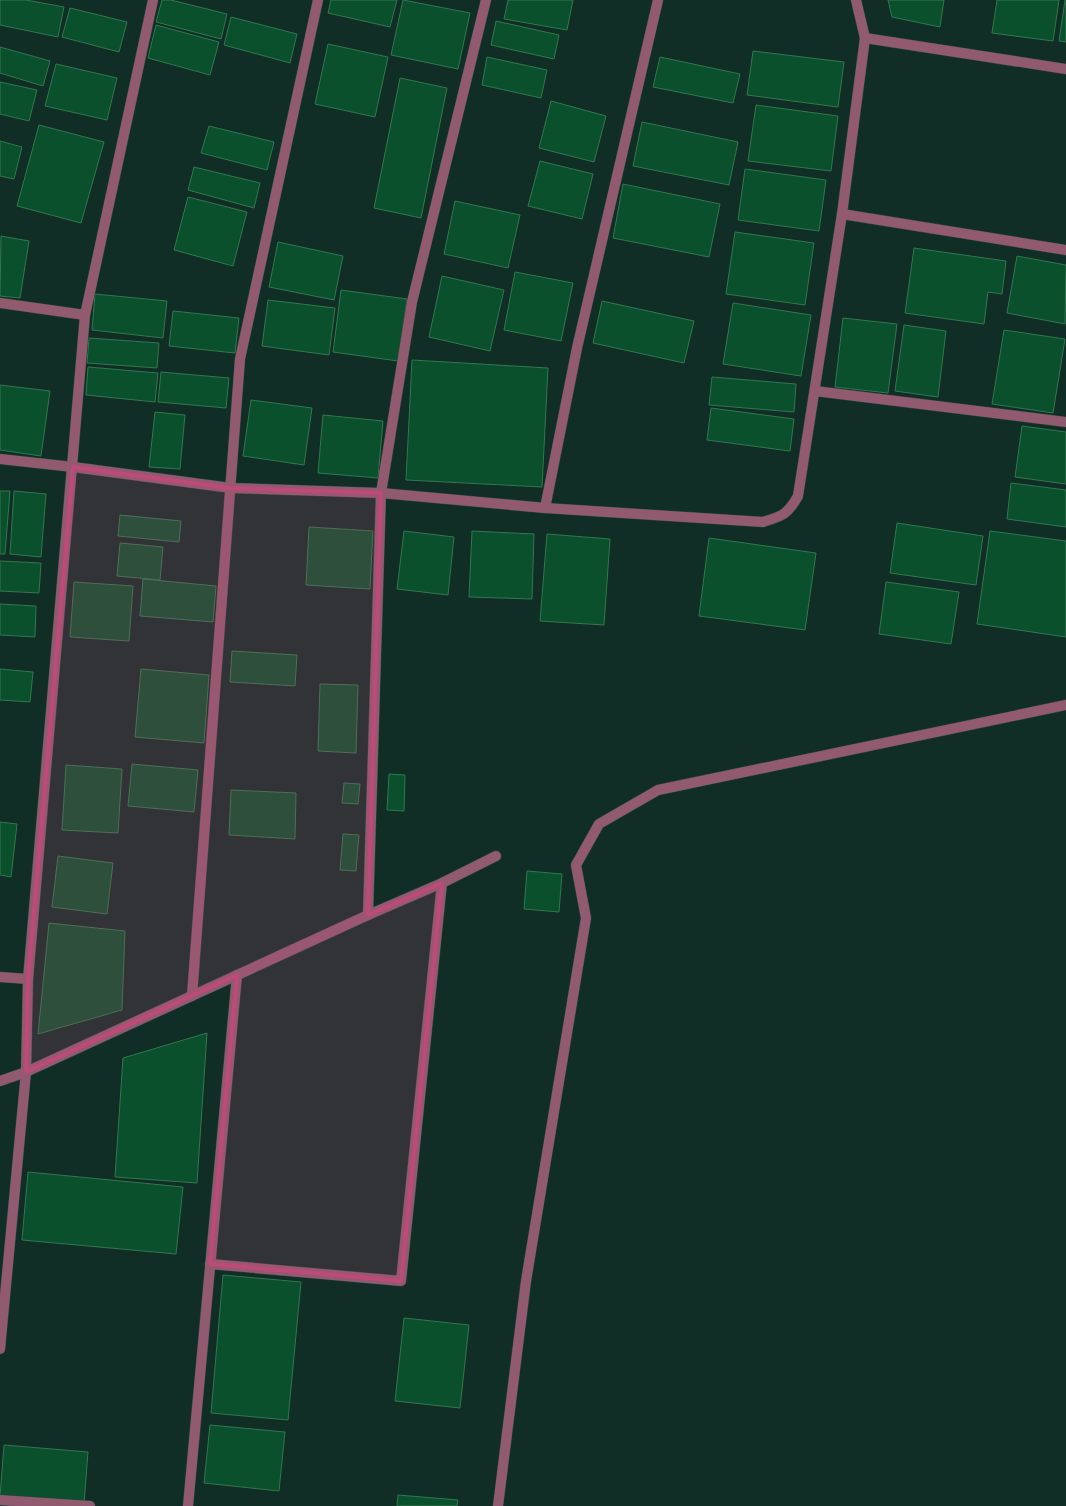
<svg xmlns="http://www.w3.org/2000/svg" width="1066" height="1506" font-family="'Nunito Sans',sans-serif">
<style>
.building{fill:#0a502d;stroke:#33774f}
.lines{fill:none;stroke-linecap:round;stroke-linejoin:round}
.service-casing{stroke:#2a4942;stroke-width:11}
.minor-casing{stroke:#2a4942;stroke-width:11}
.service{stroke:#915a6f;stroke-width:10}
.minor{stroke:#915a6f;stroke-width:10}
.marked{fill:#be4a79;fill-opacity:0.2;stroke:#be4a79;stroke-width:4;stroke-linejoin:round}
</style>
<rect width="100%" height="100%" fill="#102d26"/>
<!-- building -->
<g class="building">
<path d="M 0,0 L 26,0 L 64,7 L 58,37 L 0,25 Z"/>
<path d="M 162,0 L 171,0 L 227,14 L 221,39 L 156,22 Z"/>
<path d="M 331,0 L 397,0 L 390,27 L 328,13 Z"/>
<path d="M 403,0 L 470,13 L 458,69 L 391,55 Z"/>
<path d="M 508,0 L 573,0 L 567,30 L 504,19 Z"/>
<path d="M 888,0 L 944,0 L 940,27 L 892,17 Z"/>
<path d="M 997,0 L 1059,0 L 1053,41 L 992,33 Z"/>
<path d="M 1065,0 L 1066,0 L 1066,42 L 1059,41 Z"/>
<path d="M 70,8 L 127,22 L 119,52 L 62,37 Z"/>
<path d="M 231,17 L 297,34 L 290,63 L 224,45 Z"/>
<path d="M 496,21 L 559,35 L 554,59 L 491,45 Z"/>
<path d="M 156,25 L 219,42 L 210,75 L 148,58 Z"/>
<path d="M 328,44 L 388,57 L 375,117 L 315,104 Z"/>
<path d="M 0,47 L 50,61 L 43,86 L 0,73 Z"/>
<path d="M 753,51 L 844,62 L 838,107 L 747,95 Z"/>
<path d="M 487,57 L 547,70 L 541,98 L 482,85 Z"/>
<path d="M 660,57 L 740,74 L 733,103 L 653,87 Z"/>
<path d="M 56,64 L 117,78 L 107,120 L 45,106 Z"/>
<path d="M 400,78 L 447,88 L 421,218 L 374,208 Z"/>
<path d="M 0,82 L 37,90 L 29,121 L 0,114 Z"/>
<path d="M 551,101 L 606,116 L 594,162 L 539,148 Z"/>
<path d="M 756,105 L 838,116 L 831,171 L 748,161 Z"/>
<path d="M 642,122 L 738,142 L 729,185 L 633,166 Z"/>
<path d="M 39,125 L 104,142 L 81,223 L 17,206 Z"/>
<path d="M 209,126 L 274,142 L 267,170 L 201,153 Z"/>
<path d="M 0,141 L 22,147 L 14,179 L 0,176 Z"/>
<path d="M 540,161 L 593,174 L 582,219 L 528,206 Z"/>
<path d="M 194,167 L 260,183 L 254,208 L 188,190 Z"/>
<path d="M 745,169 L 826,180 L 819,231 L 738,220 Z"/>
<path d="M 623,184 L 720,204 L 709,257 L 613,238 Z"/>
<path d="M 188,197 L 247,212 L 233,266 L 174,250 Z"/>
<path d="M 455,201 L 520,215 L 508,268 L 444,254 Z"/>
<path d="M 735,232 L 814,243 L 805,305 L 726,294 Z"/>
<path d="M 1,236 L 29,241 L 20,298 L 0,296 Z"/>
<path d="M 278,242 L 343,256 L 334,300 L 269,287 Z"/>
<path d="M 914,248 L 1006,261 L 1002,294 L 988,292 L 984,324 L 905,313 Z"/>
<path d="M 1017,256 L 1066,265 L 1065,324 L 1007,313 Z"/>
<path d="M 515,272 L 573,283 L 561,341 L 504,330 Z"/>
<path d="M 442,276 L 504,290 L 490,351 L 429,337 Z"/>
<path d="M 341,290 L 407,299 L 398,361 L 333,352 Z"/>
<path d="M 95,294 L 167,301 L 163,338 L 92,330 Z"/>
<path d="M 268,300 L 335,308 L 329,355 L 262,346 Z"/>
<path d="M 602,301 L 694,321 L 684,363 L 593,343 Z"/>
<path d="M 733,303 L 811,315 L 801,376 L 723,364 Z"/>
<path d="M 173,311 L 239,318 L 235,353 L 169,346 Z"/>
<path d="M 843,318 L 897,324 L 888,393 L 835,387 Z"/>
<path d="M 904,325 L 946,331 L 938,397 L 895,391 Z"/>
<path d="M 1004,330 L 1065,339 L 1053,413 L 992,404 Z"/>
<path d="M 89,338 L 159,343 L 157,368 L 87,363 Z"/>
<path d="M 412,360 L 548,368 L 542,487 L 406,480 Z"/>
<path d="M 88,367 L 158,373 L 155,402 L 86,395 Z"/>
<path d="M 161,372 L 229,378 L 226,408 L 158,402 Z"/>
<path d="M 712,377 L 796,384 L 794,412 L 709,405 Z"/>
<path d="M 0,385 L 50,391 L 41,456 L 0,450 Z"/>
<path d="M 251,400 L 312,408 L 304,465 L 243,456 Z"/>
<path d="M 711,408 L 794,419 L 790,451 L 707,440 Z"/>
<path d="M 155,412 L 185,415 L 180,469 L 149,467 Z"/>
<path d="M 323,415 L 383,421 L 378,478 L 318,473 Z"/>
<path d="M 1022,426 L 1066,432 L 1066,484 L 1015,477 Z"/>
<path d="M 1011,483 L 1066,490 L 1066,527 L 1007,519 Z"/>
<path d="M 0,491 L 10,491 L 5,554 L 0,554 Z"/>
<path d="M 14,491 L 46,494 L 41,557 L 10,554 Z"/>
<path d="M 120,515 L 181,521 L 179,542 L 118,536 Z"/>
<path d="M 897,523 L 983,536 L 976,585 L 890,573 Z"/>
<path d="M 309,527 L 373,531 L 370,589 L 306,585 Z"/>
<path d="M 404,531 L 454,537 L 448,595 L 397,589 Z"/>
<path d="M 472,531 L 534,534 L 532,599 L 469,597 Z"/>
<path d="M 990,531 L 1066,541 L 1066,637 L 977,624 Z"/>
<path d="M 547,534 L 610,539 L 604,625 L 540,621 Z"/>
<path d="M 709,538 L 816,553 L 805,630 L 699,616 Z"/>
<path d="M 120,543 L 163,547 L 160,580 L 117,576 Z"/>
<path d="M 0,561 L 41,563 L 39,593 L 0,591 Z"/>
<path d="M 143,579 L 216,586 L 213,622 L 140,616 Z"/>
<path d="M 74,582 L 133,586 L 129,641 L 70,637 Z"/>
<path d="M 886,582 L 959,592 L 951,644 L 879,634 Z"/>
<path d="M 0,604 L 36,606 L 35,637 L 0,635 Z"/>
<path d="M 232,651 L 297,655 L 295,686 L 230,682 Z"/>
<path d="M 0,669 L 33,672 L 30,702 L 0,700 Z"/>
<path d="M 141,669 L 209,675 L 204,743 L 135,737 Z"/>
<path d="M 320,684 L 358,685 L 356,753 L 318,751 Z"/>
<path d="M 132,764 L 198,770 L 194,812 L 128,806 Z"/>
<path d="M 66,765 L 122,769 L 118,833 L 62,830 Z"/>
<path d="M 389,774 L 405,775 L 404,811 L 387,810 Z"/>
<path d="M 344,783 L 360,784 L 358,804 L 342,803 Z"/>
<path d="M 231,790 L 296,793 L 295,839 L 229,835 Z"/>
<path d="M 0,822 L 17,824 L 11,877 L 0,875 Z"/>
<path d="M 343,834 L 359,835 L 356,871 L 340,870 Z"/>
<path d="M 58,856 L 113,863 L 107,914 L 52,907 Z"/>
<path d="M 527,871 L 562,874 L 559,912 L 524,909 Z"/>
<path d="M 49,923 L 125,931 L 122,1010 L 38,1034 Z"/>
<path d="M 207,1033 L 197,1183 L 115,1177 L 123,1058 Z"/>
<path d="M 28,1172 L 183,1187 L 176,1254 L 22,1240 Z"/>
<path d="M 223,1275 L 301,1282 L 288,1420 L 211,1413 Z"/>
<path d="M 404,1318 L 469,1325 L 460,1408 L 395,1401 Z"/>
<path d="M 210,1425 L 285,1432 L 279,1491 L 204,1483 Z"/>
<path d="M 4,1445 L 88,1452 L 84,1504 L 0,1496 Z"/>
<path d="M 398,1495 L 458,1500 L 457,1506 L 397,1506 Z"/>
</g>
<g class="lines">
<defs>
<path id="service" d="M 498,1506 L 526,1281 L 586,918 L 576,865 L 599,824 L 658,790 L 1066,705"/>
<g id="minor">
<path d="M 865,38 L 1066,69"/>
<path d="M 842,214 L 1066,250"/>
<path d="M 0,303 L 85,315"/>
<path d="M 815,391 L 1066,422"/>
<path d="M 0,459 L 73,467 L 231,488 L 381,493 L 545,508 L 763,522 C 783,516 788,514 798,496 L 842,214 L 865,38 L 856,0"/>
<path d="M 545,508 L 577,348 L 658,0"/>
<path d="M 368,915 L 381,493 L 412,302 L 486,0"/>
<path d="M 0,977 L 28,979"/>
<path d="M 192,996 L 240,359 L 318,0"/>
<path d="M 0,1081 L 26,1072 L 368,915 L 442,883 L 496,856"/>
<path d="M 210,1264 L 401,1281 L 442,883"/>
<path d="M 0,1349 L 26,1072 L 28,979 L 85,315 L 153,0"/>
<path d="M 0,1500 L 90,1506"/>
<path d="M 188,1506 L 237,975"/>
</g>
</defs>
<!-- service casing -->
<use href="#service" class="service-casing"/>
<!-- minor casing -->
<use href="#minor" class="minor-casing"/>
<!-- service -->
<use href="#service" class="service"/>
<!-- minor -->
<use href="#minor" class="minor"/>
</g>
<!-- marked area -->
<path class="marked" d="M 73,467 L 231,488 L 381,493 L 368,915 L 442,883 L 401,1281 L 210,1264 L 237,975 L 26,1072 L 28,979 Z"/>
</svg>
